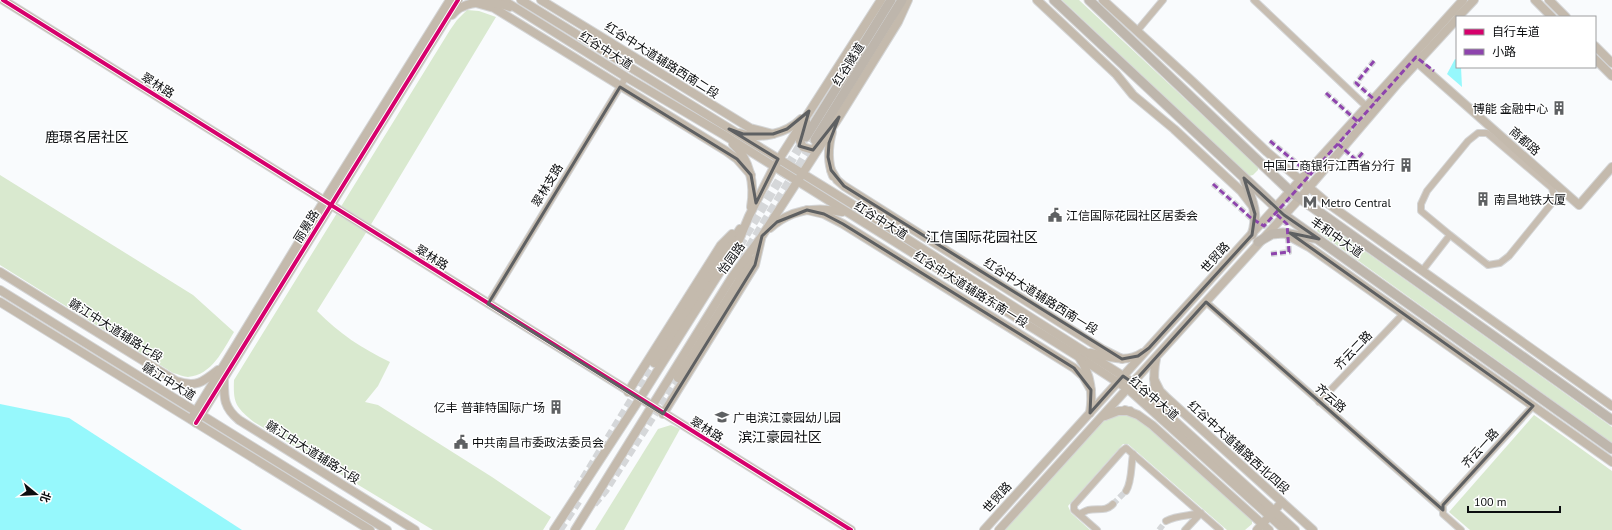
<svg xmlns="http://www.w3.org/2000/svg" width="1612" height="530" font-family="'PT Sans','Noto Sans SC',sans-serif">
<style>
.green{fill:#d9e9cf}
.water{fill:#96f8fc}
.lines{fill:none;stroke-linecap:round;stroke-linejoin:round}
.street-tunnel{stroke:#d5d7d9;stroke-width:6;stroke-dasharray:6 3;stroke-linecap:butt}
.secondary-tunnel{stroke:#d5d7d9;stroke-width:8;stroke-dasharray:8 4;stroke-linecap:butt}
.primary-tunnel{stroke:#d5d7d9;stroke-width:9;stroke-dasharray:9 4.5;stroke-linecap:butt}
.street-casing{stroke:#d4d5d6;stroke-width:8}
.secondary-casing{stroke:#d4d5d6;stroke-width:10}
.primary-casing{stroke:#d4d5d6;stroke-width:11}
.street{stroke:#c7bdb1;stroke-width:6}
.secondary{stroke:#c4baad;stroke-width:8}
.primary{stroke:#beb6ac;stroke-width:9}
.quiet{stroke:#8e44ad;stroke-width:3;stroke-dasharray:6 3;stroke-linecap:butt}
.cycleway-casing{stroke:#fff;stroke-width:6}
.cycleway{stroke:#d6006c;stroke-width:4}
.marked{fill:none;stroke:#5e6062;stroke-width:3;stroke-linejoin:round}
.labels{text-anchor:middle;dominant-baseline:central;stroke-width:3;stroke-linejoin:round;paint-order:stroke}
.street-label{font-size:12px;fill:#0b0d0f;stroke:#fff}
.poi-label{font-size:12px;fill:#0b0d0f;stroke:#fff;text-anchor:start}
.quarter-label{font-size:14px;fill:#0b0d0f;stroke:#fff}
</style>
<rect width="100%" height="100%" fill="#f9fbfd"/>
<!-- green -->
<g class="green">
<path d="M 1062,0 L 1079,0 L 1258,167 L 1258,170 L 1253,175 L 1249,176 Z"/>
<path d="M 467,10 L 479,11 L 496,17 L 364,236 L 317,311 C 340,334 361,348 390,362 L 378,386 L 365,402 L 378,405 L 492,477 L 551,517 L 543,530 L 433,530 L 254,422 C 236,407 233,404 234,380 L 450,30 L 457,20 Z"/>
<path d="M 0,175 L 193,295 L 234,332 C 223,350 212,375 188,377 C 184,377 178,374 173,373 L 0,265 Z"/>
<path d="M 1324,222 L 1612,427 L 1612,443 L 1317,231 L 1320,225 Z"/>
<path d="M 1125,413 L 1136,416 L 1252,519 L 1252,524 L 1245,530 L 1227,530 L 1128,444 L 1123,444 L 1068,506 L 1071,513 L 1090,530 L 1003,530 L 1105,418 Z"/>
<path d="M 1534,415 L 1612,471 L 1612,530 L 1470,530 L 1449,512 Z"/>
<path d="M 671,425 L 680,429 L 624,530 L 595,530 L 658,429 Z"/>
</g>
<!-- water -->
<g class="water">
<path d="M 1455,59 L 1457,60 L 1457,67 L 1461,67 L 1462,87 L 1447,74 Z"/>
<path d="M 0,404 L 69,418 L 242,530 L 0,530 Z"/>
</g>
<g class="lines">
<!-- street-tunnel -->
<g class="street-tunnel">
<path d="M 1374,61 L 1356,83 L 1376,101"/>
<path d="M 1326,93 L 1358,122"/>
<path d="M 1270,141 L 1311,175"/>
<path d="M 1338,144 L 1356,160"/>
<path d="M 1347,171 L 1364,151"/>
<path d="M 1213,184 L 1251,218 L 1264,226 L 1306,180"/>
<path d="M 1271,254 L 1289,252 L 1287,224 L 1279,217"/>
<path d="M 1113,504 L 1126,491"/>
<path d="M 1159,530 L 1166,521"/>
</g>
<!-- secondary-tunnel -->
<g class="secondary-tunnel">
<path d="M 577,489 L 654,363"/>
<path d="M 594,504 L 605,491 L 678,378"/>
</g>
<!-- primary-tunnel -->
<g class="primary-tunnel">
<path d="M 739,246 L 805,138"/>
<path d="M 742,259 L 815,140"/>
<path d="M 559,530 L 578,501"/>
</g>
<defs>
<g id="street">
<path d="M 1254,0 L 1367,107"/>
<path d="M 1137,31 L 1163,0"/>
<path d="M 1422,271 L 1450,235 L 1488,265 L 1500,263 L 1509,256 L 1552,203 L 1554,196 L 1552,188 L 1487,133 L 1478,133 L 1468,141 L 1427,191 L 1421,204 L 1421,211 L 1450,235"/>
<path d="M 1206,302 L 1443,510"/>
<path d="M 488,304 L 626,77"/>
<path d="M 1319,402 L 1403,314"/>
<path d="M 1126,491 C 1132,482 1131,465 1133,454"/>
<path d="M 1079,514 C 1082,513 1085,511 1088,510 C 1098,508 1106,512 1113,504"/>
<path d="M 1166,521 C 1177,515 1189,516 1201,513 L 1185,530"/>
<path d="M 1097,530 L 1074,510 L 1074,505 L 1122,451 L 1126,448 L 1220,530"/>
<path d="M 1461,530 L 1443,514 L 1443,505 L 1533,406"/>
</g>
<g id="secondary">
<path d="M 3,0 C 286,177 568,355 851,530"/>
<path d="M 503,0 L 626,77 L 724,135 L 1079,357 L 1128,389 L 1285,530"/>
<path d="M 521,0 L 860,209 L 1123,376 L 1133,383 L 1295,530"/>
<path d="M 541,0 L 750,128 L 773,134"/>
<path d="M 1037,0 L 1116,74 L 1133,95 L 1174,129 L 1241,191 L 1254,208"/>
<path d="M 1103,0 L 1193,82 L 1267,152 L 1330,205 L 1612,406"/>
<path d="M 1535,0 L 1552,17"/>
<path d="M 1549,0 L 1566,17"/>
<path d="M 476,3 L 494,8 L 726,151 L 737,159 L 751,175"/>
<path d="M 452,15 C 455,12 458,8 462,7 C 475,0 496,2 510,7"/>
<path d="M 1458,17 L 1474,0"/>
<path d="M 1595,46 L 1612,63"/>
<path d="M 1595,59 L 1612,76"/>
<path d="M 1417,62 L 1579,205 L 1612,167"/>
<path d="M 806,122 L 800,141 L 803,147 L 813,150 L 819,142"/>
<path d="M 832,132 C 828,147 827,161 833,176"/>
<path d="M 739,133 C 759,140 786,134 801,119"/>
<path d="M 733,144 C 750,159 755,185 751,207"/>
<path d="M 831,170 L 837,180 L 844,186 L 1102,349 L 1122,359"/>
<path d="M 807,210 L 824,214 L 843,224 L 1074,368 L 1083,376 L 1091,390"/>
<path d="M 770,228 C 790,210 816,206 842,212"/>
<path d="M 1289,236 L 1309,247 L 1612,462"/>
<path d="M 0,272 L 176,381 C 196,388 203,382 218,370"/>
<path d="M 0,290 L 387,530"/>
<path d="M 0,302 L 370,530"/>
<path d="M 1090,353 C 1107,356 1126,364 1142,353"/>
<path d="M 1080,359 C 1091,374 1093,395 1090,413"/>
<path d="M 1156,359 C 1153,373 1153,396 1162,407"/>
<path d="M 654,363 L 740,229"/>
<path d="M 224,378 C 224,397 223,407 239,420 L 415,530"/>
<path d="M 678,378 L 738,282 L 750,259"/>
<path d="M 1154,379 L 1160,391 L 1167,398 L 1313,530"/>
<path d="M 628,392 L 721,245 L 732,234"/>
<path d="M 1125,410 L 1138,415 L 1152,425 L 1269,530"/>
<path d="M 663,414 L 755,265 L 761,239"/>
<path d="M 1105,416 L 1118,411 L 1130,411"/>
<path d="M 191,419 L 324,201 L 450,0"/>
<path d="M 196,423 L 458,0"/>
<path d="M 554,530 L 639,400 L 737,245 L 749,216 L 774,167 L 881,0"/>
<path d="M 575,530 L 732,277 L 762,236 L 839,117 L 898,22 L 908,0"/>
<path d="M 984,530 L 1463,0"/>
<path d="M 999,530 L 1300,198 L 1399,82 L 1457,19"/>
<path d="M 1257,530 L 1282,502"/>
</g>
<g id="primary">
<path d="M 1054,0 L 1284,215 L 1612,449"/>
<path d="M 1089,0 L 1291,192 L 1612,420"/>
<path d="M 806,137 L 891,0"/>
<path d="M 815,140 L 902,0"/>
<path d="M 1245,181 C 1252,199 1259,216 1252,235"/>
<path d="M 1258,242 L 1272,234 L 1283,233 L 1314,238"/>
</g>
</defs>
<!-- street casing -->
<use href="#street" class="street-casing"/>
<!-- secondary casing -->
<use href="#secondary" class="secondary-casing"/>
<!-- primary casing -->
<use href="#primary" class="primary-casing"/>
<!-- street -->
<use href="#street" class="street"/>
<!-- secondary -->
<use href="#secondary" class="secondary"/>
<!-- primary -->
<use href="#primary" class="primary"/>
<!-- quiet -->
<g class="quiet">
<path d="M 1374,61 L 1356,83 L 1376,101"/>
<path d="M 1326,93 L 1358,122"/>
<path d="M 1270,141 L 1311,175"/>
<path d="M 1338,144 L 1356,160"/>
<path d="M 1347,171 L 1364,151"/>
<path d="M 1213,184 L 1251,218 L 1264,226 L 1416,57 L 1434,71"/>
<path d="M 1271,254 L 1289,252 L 1287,224 L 1276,214"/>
</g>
<defs>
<g id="cycleway">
<path d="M 3,0 C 286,177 568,355 851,530"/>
<path d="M 196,423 L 458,0"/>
</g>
</defs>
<!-- cycleway casing -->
<use href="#cycleway" class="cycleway-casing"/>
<!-- cycleway -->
<use href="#cycleway" class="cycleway"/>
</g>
<!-- marked area -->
<path class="marked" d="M 620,87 L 737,159 L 751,175 L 756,203 L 778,159 L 729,129 L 743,134 L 773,134 L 787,129 L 809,111 L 799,146 L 813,150 L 839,117 L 829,143 L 828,157 L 831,170 L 844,186 L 1122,359 L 1138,356 L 1149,348 L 1252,235 L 1255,214 L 1244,178 L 1284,215 L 1319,239 L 1290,233 L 1533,406 L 1443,505 L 1443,510 L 1206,302 L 1133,383 L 1123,376 L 1090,413 L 1091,390 L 1074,368 L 843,224 L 824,214 L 807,210 L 777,222 L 762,236 L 755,265 L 663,414 L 488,304 Z"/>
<!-- icons -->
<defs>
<symbol id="building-bare" viewBox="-9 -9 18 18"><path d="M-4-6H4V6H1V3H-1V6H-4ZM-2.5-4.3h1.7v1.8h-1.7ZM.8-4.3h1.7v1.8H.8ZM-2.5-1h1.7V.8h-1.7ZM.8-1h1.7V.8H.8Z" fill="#5e6062" stroke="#fff" stroke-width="2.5" paint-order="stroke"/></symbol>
<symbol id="metro-bare" viewBox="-9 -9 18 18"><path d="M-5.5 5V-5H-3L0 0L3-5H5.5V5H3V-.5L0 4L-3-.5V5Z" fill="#5e6062" stroke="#fff" stroke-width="2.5" paint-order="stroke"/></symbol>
<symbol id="civic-bare" viewBox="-9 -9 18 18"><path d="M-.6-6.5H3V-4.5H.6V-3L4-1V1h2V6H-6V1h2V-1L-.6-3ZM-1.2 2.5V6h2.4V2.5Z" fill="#5e6062" stroke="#fff" stroke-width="2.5" paint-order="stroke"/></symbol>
<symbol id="school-bare" viewBox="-9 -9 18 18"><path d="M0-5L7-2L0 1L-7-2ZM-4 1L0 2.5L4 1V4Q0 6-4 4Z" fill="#5e6062" stroke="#fff" stroke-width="2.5" paint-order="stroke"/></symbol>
</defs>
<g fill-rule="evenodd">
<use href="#building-bare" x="1549" y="98" width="20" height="20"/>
<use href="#building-bare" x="1396" y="155" width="20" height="20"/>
<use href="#building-bare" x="1473" y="189" width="20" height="20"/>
<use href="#metro-bare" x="1300" y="192" width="20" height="20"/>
<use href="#civic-bare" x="1045" y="205" width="20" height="20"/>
<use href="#building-bare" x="546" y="397" width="20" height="20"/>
<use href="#school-bare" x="712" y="407" width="20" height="20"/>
<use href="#civic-bare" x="451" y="432" width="20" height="20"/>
</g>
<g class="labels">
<!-- street labels -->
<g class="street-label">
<text transform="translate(606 50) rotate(32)">红谷中大道</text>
<text transform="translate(662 60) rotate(32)">红谷中大道辅路西南二段</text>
<text transform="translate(848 64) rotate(-58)">红谷隧道</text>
<text transform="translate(158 85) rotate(32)">翠林路</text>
<text transform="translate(1525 141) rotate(41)">商都路</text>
<text transform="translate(547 185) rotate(-59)">翠林支路</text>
<text transform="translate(881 220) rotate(32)">红谷中大道</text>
<text transform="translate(306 226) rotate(-58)">丽景路</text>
<text transform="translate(1337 237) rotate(35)">丰和中大道</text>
<text transform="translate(432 257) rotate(32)">翠林路</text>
<text transform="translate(1215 257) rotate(-48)">世贸路</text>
<text transform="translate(731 258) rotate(-54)">怡园路</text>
<text transform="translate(971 289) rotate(32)">红谷中大道辅路东南一段</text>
<text transform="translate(1041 296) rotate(32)">红谷中大道辅路西南一段</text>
<text transform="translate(116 330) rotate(32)">赣江中大道辅路七段</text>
<text transform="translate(1353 350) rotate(-46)">齐云二路</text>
<text transform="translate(169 381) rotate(32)">赣江中大道</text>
<text transform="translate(1154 398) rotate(40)">红谷中大道</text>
<text transform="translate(1331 398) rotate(41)">齐云路</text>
<text transform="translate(707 429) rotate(32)">翠林路</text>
<text transform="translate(1239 447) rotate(42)">红谷中大道辅路西北四段</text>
<text transform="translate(1480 448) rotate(-48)">齐云一路</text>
<text transform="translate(313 452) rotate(32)">赣江中大道辅路六段</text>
<text transform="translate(997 497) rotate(-48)">世贸路</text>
</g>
<!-- poi labels -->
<g class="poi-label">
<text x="1548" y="108" text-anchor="end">博能 金融中心</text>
<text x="1395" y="165" text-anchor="end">中国工商银行江西省分行</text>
<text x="1494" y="199">南昌地铁大厦</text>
<text x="1321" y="202">Metro Central</text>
<text x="1066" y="215">江信国际花园社区居委会</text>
<text x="545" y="407" text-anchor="end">亿丰 普菲特国际广场</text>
<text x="733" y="417">广电滨江豪园幼儿园</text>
<text x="472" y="442">中共南昌市委政法委员会</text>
</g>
<!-- quarter labels -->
<g class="quarter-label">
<text x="87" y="137">鹿璟名居社区</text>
<text x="982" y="237">江信国际花园社区</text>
<text x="780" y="437">滨江豪园社区</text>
</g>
</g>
<!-- legend -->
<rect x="1456" y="16" width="140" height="52" fill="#ffffff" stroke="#9d9e9f"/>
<rect x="1464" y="29" width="20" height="6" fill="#d6006c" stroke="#9d9e9f"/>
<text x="1492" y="36" font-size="12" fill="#0b0d0f">自行车道</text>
<rect x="1464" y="49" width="20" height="6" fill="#8e44ad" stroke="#9d9e9f"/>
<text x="1492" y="56" font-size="12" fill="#0b0d0f">小路</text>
<!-- north arrow -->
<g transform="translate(36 494) rotate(108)" stroke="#ffffff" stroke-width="3" paint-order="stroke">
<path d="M0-3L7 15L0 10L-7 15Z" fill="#0b0d0f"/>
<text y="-6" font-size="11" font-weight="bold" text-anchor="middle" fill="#0b0d0f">北</text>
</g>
<!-- scale -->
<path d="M1468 506v6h92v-6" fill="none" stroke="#0b0d0f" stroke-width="2"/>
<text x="1474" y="506" font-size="12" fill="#0b0d0f" stroke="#ffffff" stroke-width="3" paint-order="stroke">100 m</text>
</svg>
